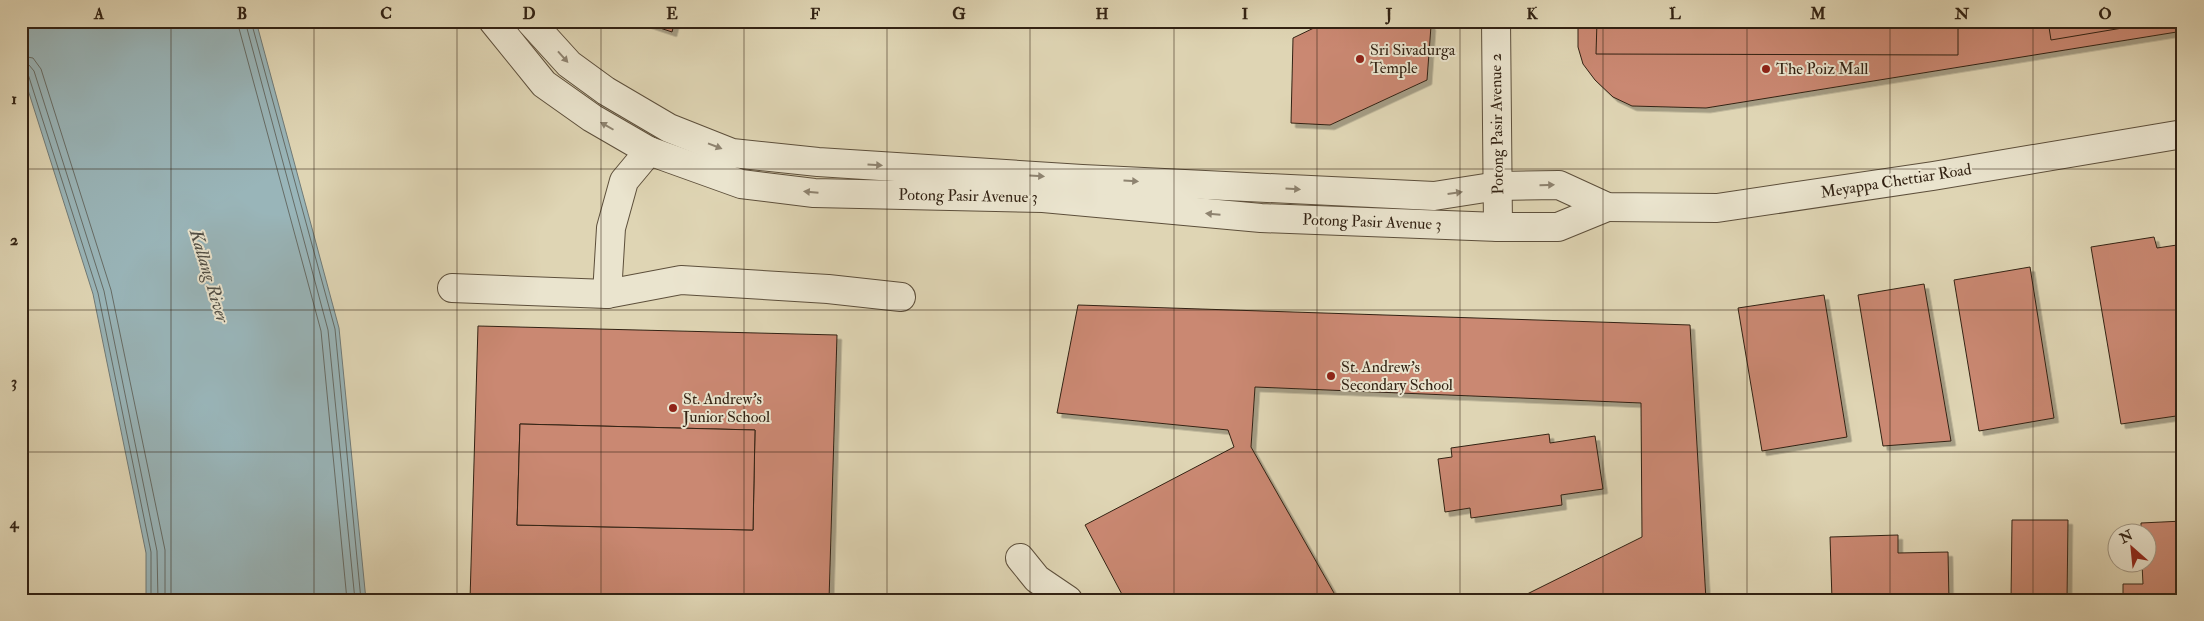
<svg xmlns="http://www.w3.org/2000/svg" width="2204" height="621" font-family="'IM FELL Double Pica',serif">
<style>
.water{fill:#99b5b9;stroke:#707a77}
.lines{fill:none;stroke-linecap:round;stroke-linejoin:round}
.shore{stroke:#666c66;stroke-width:1}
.building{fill:#ca8872;stroke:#322213;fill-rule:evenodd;filter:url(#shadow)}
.minor-casing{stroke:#5d4f3b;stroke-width:30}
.minor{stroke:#eae4ce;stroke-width:28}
.oneway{fill:#8e8370}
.grid{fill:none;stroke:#322213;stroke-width:1;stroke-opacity:0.55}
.poi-dot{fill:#8f2418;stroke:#eae4ce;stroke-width:2}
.labels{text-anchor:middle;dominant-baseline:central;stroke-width:4;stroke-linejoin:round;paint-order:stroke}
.poi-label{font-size:16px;fill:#322213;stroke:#eae4ce;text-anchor:start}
.street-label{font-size:16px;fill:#322213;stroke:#eae4ce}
.water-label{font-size:18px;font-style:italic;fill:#514e45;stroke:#eae4ce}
.neatline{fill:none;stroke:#322213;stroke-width:2}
.grid-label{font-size:16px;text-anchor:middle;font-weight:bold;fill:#322213}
</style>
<defs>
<filter id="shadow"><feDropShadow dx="4.5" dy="4.5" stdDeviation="0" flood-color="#0004"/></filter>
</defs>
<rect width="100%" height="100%" fill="#dfd5b4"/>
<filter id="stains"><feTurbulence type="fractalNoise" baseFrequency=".004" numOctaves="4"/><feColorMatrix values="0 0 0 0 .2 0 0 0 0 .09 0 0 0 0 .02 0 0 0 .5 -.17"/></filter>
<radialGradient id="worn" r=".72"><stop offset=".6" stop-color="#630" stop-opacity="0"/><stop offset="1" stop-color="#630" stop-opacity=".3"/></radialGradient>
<!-- water -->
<path class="water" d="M 21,21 L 256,21 L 339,328 L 366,600 L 146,600 L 146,553 L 93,294 L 21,68 Z"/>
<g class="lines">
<!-- shore -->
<g class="shore">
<path d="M 237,21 L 321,331 L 347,600"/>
<path d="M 245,21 L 328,330 L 355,600"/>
<path d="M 251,21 L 335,329 L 361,600"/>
<path d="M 21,56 L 33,58 L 41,69 L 111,290 L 165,550 L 165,600"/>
<path d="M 21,63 L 29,65 L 34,71 L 104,291 L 157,551 L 158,600"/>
<path d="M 21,70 L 28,74 L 98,293 L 151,552 L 151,600"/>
</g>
</g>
<!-- building -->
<g class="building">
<path d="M 639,21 L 675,21 L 672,32 Z"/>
<path d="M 1315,21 L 1428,21 L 1431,26 L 1427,80 L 1330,125 L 1291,123 L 1293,38 L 1318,26 Z"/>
<path d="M 1578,21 L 2183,21 L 2183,31 L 1706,108 L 1632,106 L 1613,97 L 1595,80 L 1583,64 L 1578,47 Z"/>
<path d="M 1597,21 L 1958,21 L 1958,55 L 1596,54 Z"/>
<path d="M 2048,21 L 2164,21 L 2051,40 Z"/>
<path d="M 2154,237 L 2157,248 L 2177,245 L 2183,277 L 2183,415 L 2121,424 L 2091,247 Z"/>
<path d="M 2030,267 L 2054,418 L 1979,431 L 1954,280 Z"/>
<path d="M 1924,284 L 1951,441 L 1883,446 L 1858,295 Z"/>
<path d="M 1824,295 L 1847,437 L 1762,451 L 1738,308 Z"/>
<path d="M 1078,305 L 1690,325 L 1706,600 L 1515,600 L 1642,537 L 1641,403 L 1255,387 L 1251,447 L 1338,600 L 1125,600 L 1085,525 L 1234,447 L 1228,430 L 1057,413 Z"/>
<path d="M 478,326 L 837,335 L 829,600 L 470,600 ZM 520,424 L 755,430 L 753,530 L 517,525 Z"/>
<path d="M 520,424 L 755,430 L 753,530 L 517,525 Z"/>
<path d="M 1549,434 L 1550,443 L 1595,436 L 1603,489 L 1561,495 L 1562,505 L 1471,518 L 1470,508 L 1445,512 L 1438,459 L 1452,457 L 1451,448 Z"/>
<path d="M 2012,520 L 2068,520 L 2067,600 L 2011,600 Z"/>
<path d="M 2183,521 L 2183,600 L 2123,600 L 2123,584 L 2143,584 L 2142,564 L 2146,564 L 2146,534 L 2141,534 L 2141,523 Z"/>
<path d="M 1898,535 L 1898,553 L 1948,552 L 1949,600 L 1832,600 L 1830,537 Z"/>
</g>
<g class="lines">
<defs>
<g id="minor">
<path d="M 493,21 L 544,84 L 592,118 L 649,151 L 741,184 L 814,193 L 1043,198 L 1261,218 L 1498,227 L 1558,227 L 1607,207"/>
<path d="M 530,21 L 569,64 L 606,91 L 669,128 L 732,153 L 818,162 L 1082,179 L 1434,196 L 1498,186 L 1559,185 L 1607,207 L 1717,208 L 1933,176 L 2183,134"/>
<path d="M 1496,21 L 1498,227"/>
<path d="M 452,288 L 607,294 L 681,280 L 828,289 L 901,297"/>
<path d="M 607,294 L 611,228 L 624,181 L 649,151"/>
<path d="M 1020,558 L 1037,579 L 1068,600"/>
</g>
</defs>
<!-- minor casing -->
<use href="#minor" class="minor-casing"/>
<!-- minor -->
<use href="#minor" class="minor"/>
</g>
<!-- one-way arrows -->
<defs><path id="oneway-solid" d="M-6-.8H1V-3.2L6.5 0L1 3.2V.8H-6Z" transform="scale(1.25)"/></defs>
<g class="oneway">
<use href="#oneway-solid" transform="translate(563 57) rotate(48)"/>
<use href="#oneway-solid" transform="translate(607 126) rotate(-150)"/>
<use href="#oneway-solid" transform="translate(715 146) rotate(21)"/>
<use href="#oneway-solid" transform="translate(875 165) rotate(3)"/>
<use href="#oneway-solid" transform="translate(1037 176) rotate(3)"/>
<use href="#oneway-solid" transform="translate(1131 181) rotate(3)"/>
<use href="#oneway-solid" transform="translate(1547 185) rotate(-1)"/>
<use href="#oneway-solid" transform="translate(1293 189) rotate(3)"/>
<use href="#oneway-solid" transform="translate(811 192) rotate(-175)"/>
<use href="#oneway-solid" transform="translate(1455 193) rotate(-8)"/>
<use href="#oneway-solid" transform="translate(1213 214) rotate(-175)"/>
</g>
<!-- grid -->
<path class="grid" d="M 171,21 L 171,600M 314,21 L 314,600M 457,21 L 457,600M 601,21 L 601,600M 744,21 L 744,600M 887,21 L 887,600M 1030,21 L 1030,600M 1174,21 L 1174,600M 1317,21 L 1317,600M 1460,21 L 1460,600M 1603,21 L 1603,600M 1747,21 L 1747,600M 1890,21 L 1890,600M 2033,21 L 2033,600M 21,169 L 2183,169M 21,310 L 2183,310M 21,452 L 2183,452"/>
<!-- markers -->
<g class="poi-dot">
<circle cx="1360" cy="59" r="5"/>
<circle cx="1766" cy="69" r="5"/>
<circle cx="1331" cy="376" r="5"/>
<circle cx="673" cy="408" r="5"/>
</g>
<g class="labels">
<!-- poi labels -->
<g class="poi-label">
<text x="1370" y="50">Sri Sivadurga<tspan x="1370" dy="18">Temple</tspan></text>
<text x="1776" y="69">The Poiz Mall</text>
<text x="1341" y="367">St. Andrew's<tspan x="1341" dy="18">Secondary School</tspan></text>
<text x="683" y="399">St. Andrew's<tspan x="683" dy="18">Junior School</tspan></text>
</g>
<!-- street labels -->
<g class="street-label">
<text transform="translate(1497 124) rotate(-91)">Potong Pasir Avenue 2</text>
<text transform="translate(1896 181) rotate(-9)">Meyappa Chettiar Road</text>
<text transform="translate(968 196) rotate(1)">Potong Pasir Avenue 3</text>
<text transform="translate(1372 222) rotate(2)">Potong Pasir Avenue 3</text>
</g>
<!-- water labels -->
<g class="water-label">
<text transform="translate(209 276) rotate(73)">Kallang River</text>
</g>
</g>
<!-- margin -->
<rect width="2204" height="621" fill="none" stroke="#dfd5b4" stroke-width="55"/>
<!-- north arrow -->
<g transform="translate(2132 548) rotate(333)"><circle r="24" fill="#eae4ce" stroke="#a09683"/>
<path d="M0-4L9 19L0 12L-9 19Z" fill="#8f2418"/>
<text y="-8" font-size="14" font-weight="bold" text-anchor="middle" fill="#322213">N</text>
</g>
<rect x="28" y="28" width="2148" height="566" class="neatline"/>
<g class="grid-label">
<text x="99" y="19">A</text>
<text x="242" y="19">B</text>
<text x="386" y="19">C</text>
<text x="529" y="19">D</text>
<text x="672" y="19">E</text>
<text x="815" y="19">F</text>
<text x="959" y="19">G</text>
<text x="1102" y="19">H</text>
<text x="1245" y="19">I</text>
<text x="1389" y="19">J</text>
<text x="1532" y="19">K</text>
<text x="1675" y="19">L</text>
<text x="1818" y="19">M</text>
<text x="1962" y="19">N</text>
<text x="2105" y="19">O</text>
<text x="14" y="104">1</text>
<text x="14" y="245">2</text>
<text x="14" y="387">3</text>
<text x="14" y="528">4</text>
</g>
<rect width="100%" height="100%" filter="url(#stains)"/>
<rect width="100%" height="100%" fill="url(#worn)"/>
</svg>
